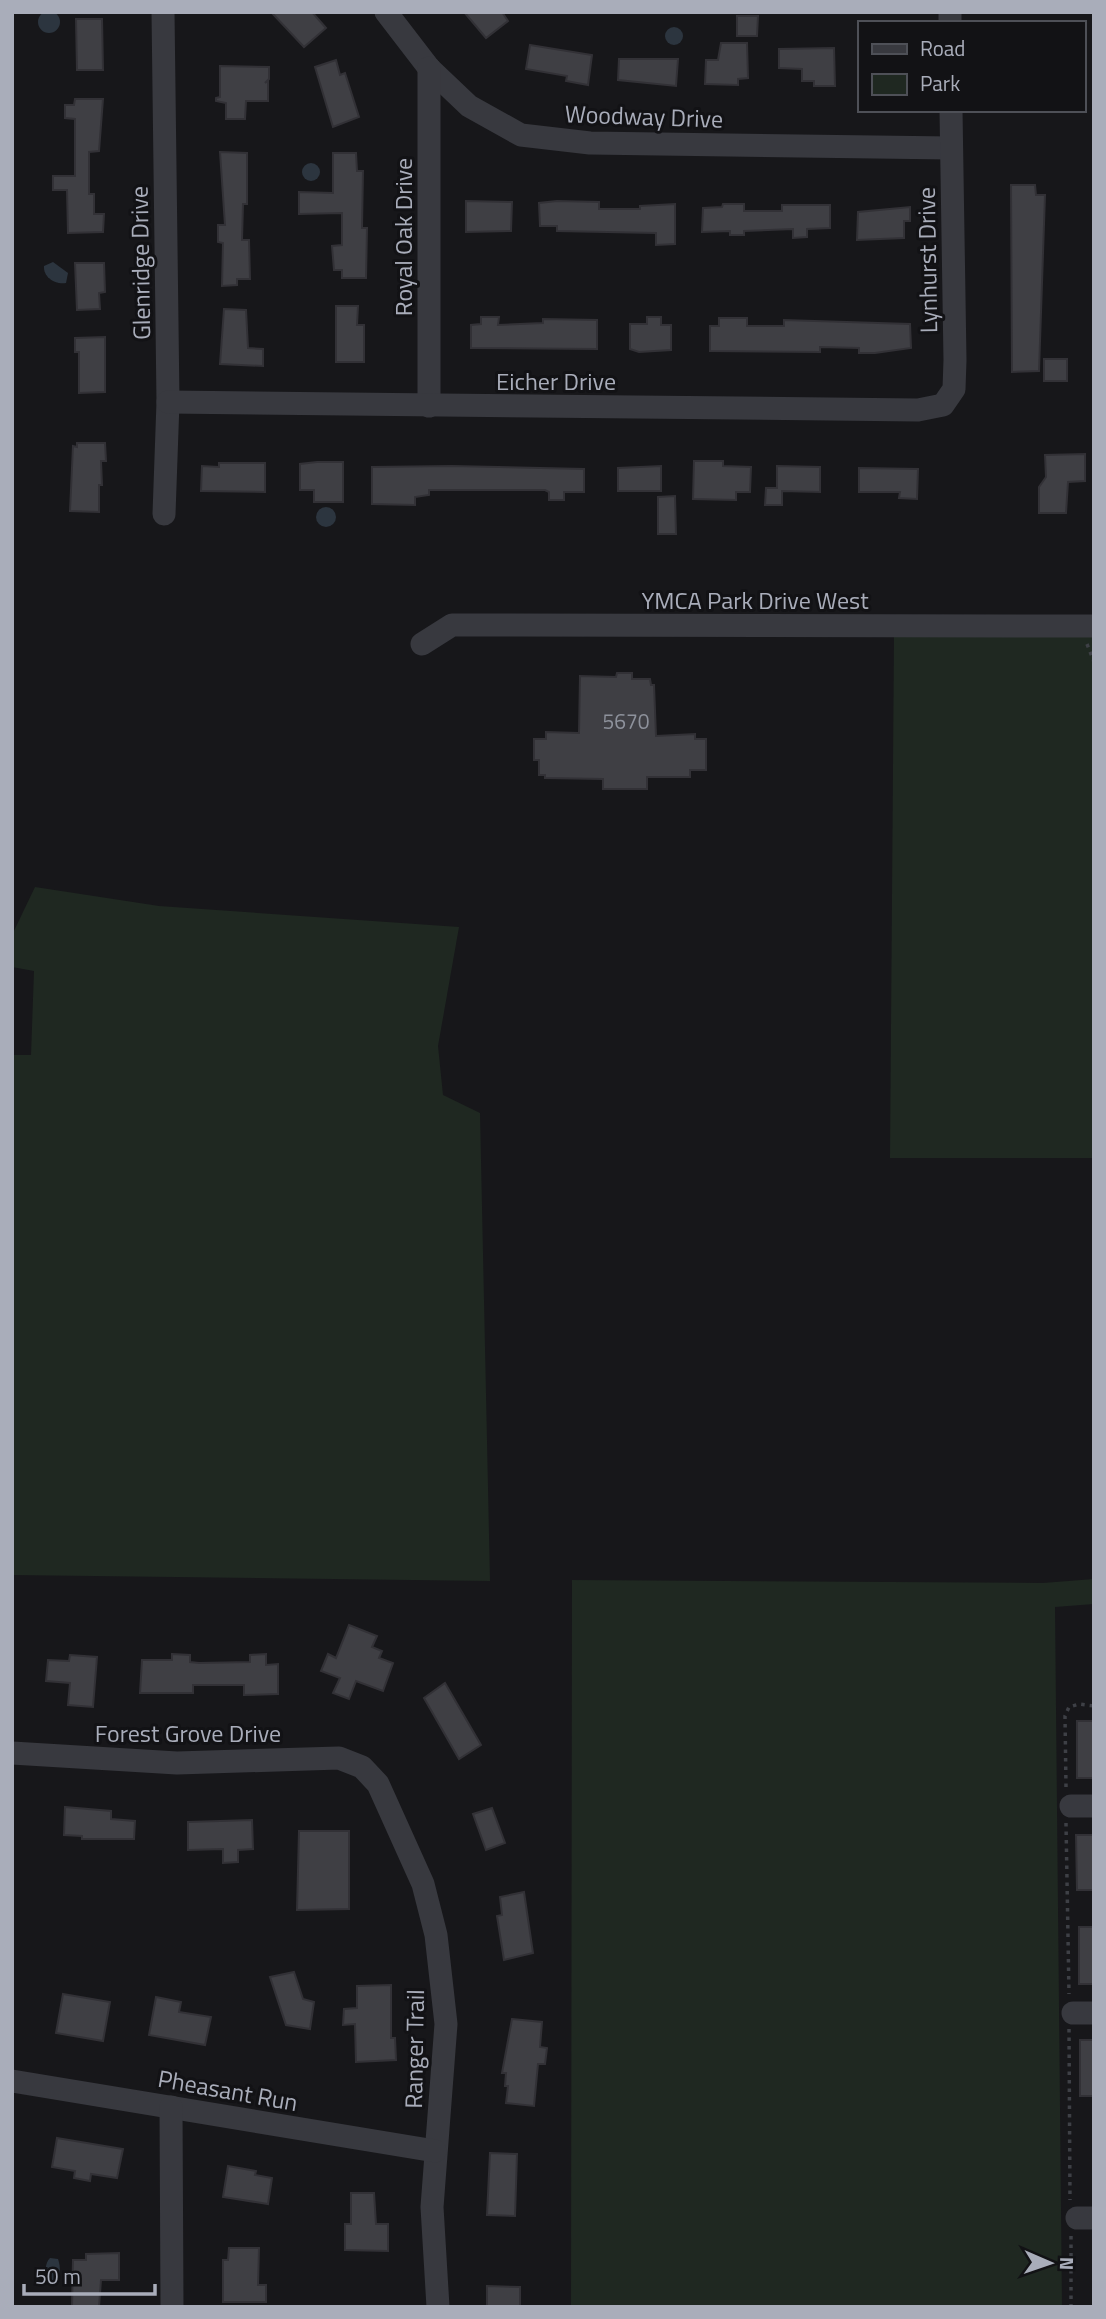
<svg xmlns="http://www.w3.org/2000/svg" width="1106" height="2319" font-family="'Titillium Web',sans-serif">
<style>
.green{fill:#1f2821}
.water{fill:#2c353f}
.building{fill:#3f3f44;stroke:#323136;stroke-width:2}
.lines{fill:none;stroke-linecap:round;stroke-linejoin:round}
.path{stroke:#3e4046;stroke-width:3.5;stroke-dasharray:3.5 5;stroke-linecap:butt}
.minor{stroke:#38393f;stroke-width:23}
.labels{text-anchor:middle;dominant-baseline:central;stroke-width:6;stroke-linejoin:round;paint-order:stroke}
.number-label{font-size:21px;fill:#8e929c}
.street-label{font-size:24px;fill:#a9adba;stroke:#121215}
</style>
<rect width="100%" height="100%" fill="#17171a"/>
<!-- green -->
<g class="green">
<path d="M 894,637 L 1094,637 L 1094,1158 L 890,1158 Z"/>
<path d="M 35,887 L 159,906 L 459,927 L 438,1046 L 443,1095 L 480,1113 L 490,1581 L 12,1575 L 12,1055 L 31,1055 L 34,971 L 12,967 L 12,935 Z"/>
<path d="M 1094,1579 L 1094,1604 L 1055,1607 L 1062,2307 L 571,2307 L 572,1580 L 1043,1583 Z"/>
</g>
<!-- water -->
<g class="water">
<circle cx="49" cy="22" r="11"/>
<circle cx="674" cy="36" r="9"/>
<circle cx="311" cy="172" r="9"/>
<path d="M 53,262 L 68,273 L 66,283 C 55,285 43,277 44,266 Z"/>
<circle cx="326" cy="517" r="10"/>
<path d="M 50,2258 L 58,2259 C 61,2267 61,2279 53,2283 L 47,2282 C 44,2276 45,2262 50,2258 Z"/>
</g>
<!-- building -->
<g class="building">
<path d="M 271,12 L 312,12 L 326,28 L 304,47 Z"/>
<path d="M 464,12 L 502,12 L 508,21 L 486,38 Z"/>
<path d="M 737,16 L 758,16 L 757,36 L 737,36 Z"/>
<path d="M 76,19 L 102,19 L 103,70 L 77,70 Z"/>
<path d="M 721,43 L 747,43 L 748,78 L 738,79 L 738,85 L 705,84 L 706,60 L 718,60 Z"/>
<path d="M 530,45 L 592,55 L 588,85 L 566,81 L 567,76 L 526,69 Z"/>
<path d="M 834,48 L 835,86 L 814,86 L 814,81 L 802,81 L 802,69 L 779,68 L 779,49 Z"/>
<path d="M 619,59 L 678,59 L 676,86 L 618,80 Z"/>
<path d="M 336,60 L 340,75 L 345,73 L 359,117 L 333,127 L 315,67 Z"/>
<path d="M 220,66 L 269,67 L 269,79 L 265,83 L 268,81 L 268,101 L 246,101 L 245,119 L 226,119 L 226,103 L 216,101 L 216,98 L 220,97 Z"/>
<path d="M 75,99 L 103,99 L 99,151 L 89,152 L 89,194 L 94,194 L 94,214 L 104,214 L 103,232 L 68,233 L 67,190 L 53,190 L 53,176 L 75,176 L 75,119 L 65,118 L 65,105 L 74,105 Z"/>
<path d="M 220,152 L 247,153 L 247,204 L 243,204 L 242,240 L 249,240 L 250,279 L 237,279 L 237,285 L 222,286 L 223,243 L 218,242 L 218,225 L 225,225 Z"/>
<path d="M 333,153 L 356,153 L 357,171 L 363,171 L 362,228 L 367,228 L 366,278 L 342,278 L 342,270 L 334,270 L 332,246 L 342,245 L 342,213 L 299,214 L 299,192 L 333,193 Z"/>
<path d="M 1011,185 L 1035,185 L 1036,195 L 1045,195 L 1039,371 L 1012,372 Z"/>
<path d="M 466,201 L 512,202 L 511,231 L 466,232 Z"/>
<path d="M 557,201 L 599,202 L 599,209 L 640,209 L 640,206 L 675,204 L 675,244 L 656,245 L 656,233 L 557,231 L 557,226 L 540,226 L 539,203 Z"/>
<path d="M 723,204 L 744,204 L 744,211 L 782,211 L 782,205 L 830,205 L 830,228 L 807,229 L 807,237 L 793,238 L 793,229 L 744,231 L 744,235 L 730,235 L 730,231 L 702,232 L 703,208 L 722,207 Z"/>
<path d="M 910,207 L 910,221 L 904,221 L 904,238 L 857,240 L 858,212 Z"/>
<path d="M 75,263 L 104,263 L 105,292 L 99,293 L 100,309 L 77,310 Z"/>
<path d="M 336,306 L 358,306 L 357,325 L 364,325 L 364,362 L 336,362 Z"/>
<path d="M 224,309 L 246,310 L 248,348 L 263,349 L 263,366 L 220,364 Z"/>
<path d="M 481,317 L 499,317 L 498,325 L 543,323 L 543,319 L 597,320 L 597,349 L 471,348 L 471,325 L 481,324 Z"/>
<path d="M 647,317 L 661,317 L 661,325 L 671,325 L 671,350 L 639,352 L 630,349 L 630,324 L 647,324 Z"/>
<path d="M 719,318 L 747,318 L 747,326 L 784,326 L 784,320 L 910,324 L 911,348 L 875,353 L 859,353 L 859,348 L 820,347 L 820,352 L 710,351 L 710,326 L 719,326 Z"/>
<path d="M 105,337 L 105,392 L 79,393 L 79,352 L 75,352 L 75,338 Z"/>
<rect x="1044" y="359" width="23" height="22"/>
<path d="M 77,443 L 105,443 L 106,461 L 101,461 L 102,485 L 99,485 L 99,512 L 70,511 L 73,446 L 77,447 Z"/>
<path d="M 1085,454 L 1085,481 L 1068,482 L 1066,513 L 1039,513 L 1039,487 L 1046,477 L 1045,455 Z"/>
<path d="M 694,461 L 723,461 L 723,466 L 751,467 L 750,492 L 736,492 L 736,500 L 693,499 Z"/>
<path d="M 317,462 L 343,462 L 343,502 L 314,502 L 314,490 L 300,490 L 300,464 Z"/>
<path d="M 219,463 L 265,463 L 265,492 L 201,491 L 202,466 L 219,467 Z"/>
<path d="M 452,466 L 584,469 L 584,492 L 564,492 L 564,500 L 549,500 L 549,492 L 545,490 L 429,490 L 429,495 L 415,497 L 415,505 L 372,504 L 372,467 Z"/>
<path d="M 661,466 L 661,491 L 618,491 L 618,468 Z"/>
<path d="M 777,466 L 820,467 L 820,492 L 782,491 L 782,505 L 765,505 L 766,488 L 777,488 Z"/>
<path d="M 859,468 L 918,469 L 917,499 L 899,498 L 900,492 L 859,492 Z"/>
<path d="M 675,496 L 676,534 L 658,534 L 658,497 Z"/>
<path d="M 617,673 L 632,673 L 632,679 L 650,679 L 651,685 L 654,685 L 656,736 L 695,734 L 695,739 L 706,739 L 706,770 L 690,770 L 690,777 L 647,777 L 647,789 L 603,789 L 603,779 L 545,778 L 545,775 L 539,775 L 539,760 L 534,760 L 534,739 L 546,739 L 546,732 L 579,733 L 580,676 L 616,677 Z"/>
<path d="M 349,1625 L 377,1636 L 372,1647 L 382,1651 L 379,1658 L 393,1663 L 383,1691 L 356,1681 L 349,1699 L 333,1693 L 340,1678 L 321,1671 L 328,1654 L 336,1658 Z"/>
<path d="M 172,1654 L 190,1655 L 190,1662 L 199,1663 L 250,1662 L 250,1655 L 266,1654 L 266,1665 L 278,1664 L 278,1694 L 244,1695 L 244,1685 L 193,1685 L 193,1693 L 140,1693 L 142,1660 L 172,1660 Z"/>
<path d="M 70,1655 L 97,1657 L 93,1707 L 68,1705 L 70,1683 L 46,1681 L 48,1660 L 69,1661 Z"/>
<path d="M 445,1683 L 481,1745 L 459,1759 L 424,1698 Z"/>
<rect x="1077" y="1721" width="17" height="57"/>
<path d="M 65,1807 L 111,1811 L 111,1819 L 135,1821 L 134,1839 L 82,1839 L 82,1836 L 64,1835 Z"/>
<path d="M 492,1808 L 505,1843 L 486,1850 L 473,1814 Z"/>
<path d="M 252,1820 L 253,1849 L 238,1850 L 238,1862 L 223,1863 L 223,1849 L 188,1850 L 188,1822 Z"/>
<path d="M 299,1831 L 349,1831 L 349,1909 L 297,1910 Z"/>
<path d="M 1076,1835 L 1094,1835 L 1094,1890 L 1077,1890 Z"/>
<path d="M 524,1892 L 533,1953 L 504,1960 L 497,1916 L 502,1915 L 500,1897 Z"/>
<rect x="1079" y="1927" width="15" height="57"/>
<path d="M 294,1972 L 303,1999 L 314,2002 L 310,2029 L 286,2025 L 270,1977 Z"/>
<path d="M 391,1985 L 391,2038 L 395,2038 L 396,2060 L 356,2062 L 355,2024 L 343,2025 L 344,2009 L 357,2008 L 357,1986 Z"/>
<path d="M 63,1994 L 110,2002 L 103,2041 L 56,2033 Z"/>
<path d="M 156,1997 L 181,2002 L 179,2012 L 211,2017 L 205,2045 L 149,2035 Z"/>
<path d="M 512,2019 L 542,2022 L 540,2047 L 547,2048 L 545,2064 L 538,2064 L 534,2106 L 506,2103 L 508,2086 L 505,2086 L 506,2073 L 502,2073 Z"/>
<rect x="1080" y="2040" width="14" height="56"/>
<path d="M 57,2138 L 123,2149 L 117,2178 L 91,2174 L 90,2181 L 74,2178 L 75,2171 L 52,2167 Z"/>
<path d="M 490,2153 L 517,2154 L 515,2216 L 487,2215 Z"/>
<path d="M 228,2166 L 256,2171 L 255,2175 L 272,2178 L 268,2204 L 223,2197 Z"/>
<path d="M 351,2193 L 374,2193 L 376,2224 L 388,2224 L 388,2251 L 345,2250 L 345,2224 L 351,2224 Z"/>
<path d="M 229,2248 L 259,2248 L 258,2285 L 266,2285 L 266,2302 L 223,2302 L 223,2260 L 228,2260 Z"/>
<path d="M 119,2253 L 119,2280 L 101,2280 L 99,2307 L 72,2307 L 73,2260 L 86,2260 L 86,2254 Z"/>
<path d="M 487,2286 L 520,2287 L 520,2307 L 487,2307 Z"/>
</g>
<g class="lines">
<!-- path -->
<g class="path">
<path d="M 1087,644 L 1094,662"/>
<path d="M 1066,1787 L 1065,1716 L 1069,1707 L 1079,1704 L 1094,1706"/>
<path d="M 1066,1823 L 1069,1994"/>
<path d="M 1069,2029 L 1070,2200"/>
<path d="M 1071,2236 L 1071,2307"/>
</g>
<!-- minor -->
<g class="minor">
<path d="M 163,12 L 168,402 L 164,514"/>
<path d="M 386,12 L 429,68 L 469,106 L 521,135 L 590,143 L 951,148"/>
<path d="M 950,12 L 950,23"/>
<path d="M 429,68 L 429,406"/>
<path d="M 168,402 L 918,410 L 943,405 L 954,389 L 955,360 L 951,110"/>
<path d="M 422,644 L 452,625 L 1094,626"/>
<path d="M 12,1753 L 177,1763 L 339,1758 L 362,1767 L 378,1784 L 423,1884 L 436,1935 L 446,2024 L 432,2207 L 438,2307"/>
<path d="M 1071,1806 L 1094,1806"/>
<path d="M 1073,2013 L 1094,2013"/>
<path d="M 12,2081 L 435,2151"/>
<path d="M 171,2107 L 172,2307"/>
<path d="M 1077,2218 L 1094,2218"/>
</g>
</g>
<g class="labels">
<!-- number labels -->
<g class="number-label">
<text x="626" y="721">5670</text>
</g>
<!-- street labels -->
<g class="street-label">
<text transform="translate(644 116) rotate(2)">Woodway Drive</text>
<text transform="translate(403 237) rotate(-90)">Royal Oak Drive</text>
<text transform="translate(927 260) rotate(-91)">Lynhurst Drive</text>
<text transform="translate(140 263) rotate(-91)">Glenridge Drive</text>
<text x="556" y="381">Eicher Drive</text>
<text x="755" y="600">YMCA Park Drive West</text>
<text x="188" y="1733">Forest Grove Drive</text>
<text transform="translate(414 2049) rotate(-89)">Ranger Trail</text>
<text transform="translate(228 2090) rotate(10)">Pheasant Run</text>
</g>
</g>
<!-- border -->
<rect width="1106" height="2319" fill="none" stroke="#a9adba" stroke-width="28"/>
<!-- legend -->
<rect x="858" y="21" width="228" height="91" fill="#121215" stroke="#4e5057" stroke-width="2"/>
<rect x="872" y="44" width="35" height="10" fill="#38393f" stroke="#4e5057" stroke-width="2"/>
<text x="920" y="56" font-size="21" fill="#a9adba">Road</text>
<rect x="872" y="74" width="35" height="21" fill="#1f2821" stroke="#4e5057" stroke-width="2"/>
<text x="920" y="91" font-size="21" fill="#a9adba">Park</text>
<!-- north arrow -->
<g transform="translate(1050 2263) rotate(92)" stroke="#121215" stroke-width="5" paint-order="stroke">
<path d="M0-5L12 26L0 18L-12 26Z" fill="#a9adba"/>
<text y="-10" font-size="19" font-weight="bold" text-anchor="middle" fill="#a9adba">N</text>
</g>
<!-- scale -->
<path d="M24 2284v10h131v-10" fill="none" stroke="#a9adba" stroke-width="3.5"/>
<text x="35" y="2284" font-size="21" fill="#a9adba" stroke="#121215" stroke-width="5" paint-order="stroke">50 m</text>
</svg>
